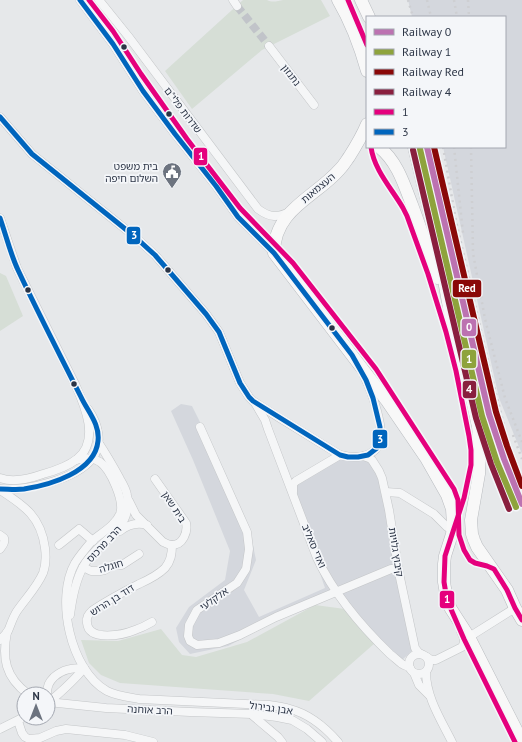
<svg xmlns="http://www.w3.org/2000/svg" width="522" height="742" font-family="'PT Sans','Noto Sans Hebrew',sans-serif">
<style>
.built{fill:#d4d7dd}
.green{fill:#d6ded6}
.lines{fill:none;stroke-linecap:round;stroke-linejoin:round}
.minor-tunnel{stroke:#c1c4c9;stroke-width:8;stroke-dasharray:8 4;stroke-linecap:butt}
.minor-casing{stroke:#c4c6c8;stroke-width:9}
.highway-casing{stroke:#b8bbbf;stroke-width:13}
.minor{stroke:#f5f6f7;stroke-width:8}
.highway{stroke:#f8f8f8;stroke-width:12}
.rail{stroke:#cecfd2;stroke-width:2.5;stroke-dasharray:2 4;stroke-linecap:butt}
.bus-1-casing{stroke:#f4f6f9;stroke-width:8}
.bus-2-casing{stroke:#f4f6f9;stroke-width:8}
.bus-1{stroke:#e5007d;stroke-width:5}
.bus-2{stroke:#0065bd;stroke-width:5}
.rail-1-casing{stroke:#f4f6f9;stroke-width:9}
.rail-2-casing{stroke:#f4f6f9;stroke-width:9}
.rail-3-casing{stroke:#f4f6f9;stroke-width:9}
.rail-4-casing{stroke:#f4f6f9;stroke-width:9}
.rail-1{stroke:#bc72b1;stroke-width:6}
.rail-2{stroke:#8ea33c;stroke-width:6}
.rail-3{stroke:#8a0808;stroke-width:6}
.rail-4{stroke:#891f3e;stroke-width:6}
.bus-dot{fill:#2b3445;stroke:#f4f6f9;stroke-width:1.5}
.labels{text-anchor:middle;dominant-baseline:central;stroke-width:3.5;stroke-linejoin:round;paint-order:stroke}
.street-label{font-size:10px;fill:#2b3445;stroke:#f4f6f9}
.poi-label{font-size:10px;fill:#2b3445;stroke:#f4f6f9;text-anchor:end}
.line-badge{stroke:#f4f6f9;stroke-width:1.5}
.badge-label{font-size:11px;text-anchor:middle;font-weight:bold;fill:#fff}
</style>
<rect width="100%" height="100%" fill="#e6e8ea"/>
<!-- built -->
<g class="built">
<path d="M 408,0 L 522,0 L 522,454 L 499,398 L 443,147 L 505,147 L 505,17 L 412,17 Z"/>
<path d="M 181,404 L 192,406 L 205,432 L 250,531 L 256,560 L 244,590 L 259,617 L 325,588 L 293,494 L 292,487 L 332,459 L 358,457 L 375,464 L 415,648 L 401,661 L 368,629 L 335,590 L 228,646 L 190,654 L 179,642 L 176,628 L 189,607 L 225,580 L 230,551 L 193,460 L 171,411 Z"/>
</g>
<!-- green -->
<g class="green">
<path d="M 243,0 L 267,0 C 272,3 278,1 283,0 L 321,0 L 330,16 L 262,50 L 192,109 L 165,71 Z"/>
<path d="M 0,273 L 6,276 L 23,316 L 0,331 Z"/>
<path d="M 315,605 L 345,609 L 375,643 L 309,701 L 273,694 L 120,683 L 101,675 L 89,663 L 81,640 L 118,641 L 161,629 L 182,655 L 196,657 L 247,642 Z"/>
</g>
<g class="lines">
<!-- minor-tunnel -->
<path class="minor-tunnel" d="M 237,6 L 269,46"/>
<defs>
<g id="minor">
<path d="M 80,0 L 113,44 L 143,91 L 175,134 L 216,186 L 238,217 L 274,253"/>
<path d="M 99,0 L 128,36 L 258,209 C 270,218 278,218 291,211"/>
<path d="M 233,0 L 237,6"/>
<path d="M 269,46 L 314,105"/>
<path d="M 0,117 L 32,154 L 134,236 L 155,255 L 206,314 L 219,332 L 240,383 L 249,397 L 253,401 L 278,417 L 340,455 C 353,458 372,459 379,444 C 386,430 371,390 364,376"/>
<path d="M 0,218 L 17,268 L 75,384 C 85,406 100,441 77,459 C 67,467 54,471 43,474 C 29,479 13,483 0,478"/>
<path d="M 255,403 L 265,420 L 268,429 L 317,558 C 334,594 362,627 390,654 C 394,657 398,661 402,664 C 405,666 408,666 410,668"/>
<path d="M 200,427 L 247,532 L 249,549 L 246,569 L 237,583 L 197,610 L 189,625 L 188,636 L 190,641 L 197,645 L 219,643 L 240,635 L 276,617 L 391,569 L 396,569 L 399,573"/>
<path d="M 363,456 L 369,458 L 372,460 L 379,471 L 382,478 L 389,510 L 399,573 L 415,648 L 418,652 L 421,654"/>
<path d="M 76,460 C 85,458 92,457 100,462 C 110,469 125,501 120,514 C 115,526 101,533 92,541 C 86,548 80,555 75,563 C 55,598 70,670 107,691 C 117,696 128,697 139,699 L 269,705 C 276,706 283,707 290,709 C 309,714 325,727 338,742"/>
<path d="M 0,489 C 26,491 75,480 92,459 C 104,444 98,423 88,409"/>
<path d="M 0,490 C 25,506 41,517 45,548 C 46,556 46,565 43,573 C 37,587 26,598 17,611 C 13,617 11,624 8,631 C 6,634 3,637 0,640"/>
<path d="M 293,492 L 293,484 L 296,481 L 340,455"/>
<path d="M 386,492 L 400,493 L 434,514 L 447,527"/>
<path d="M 129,501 L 136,515 L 163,542 C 166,543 168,545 172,545 C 183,545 188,532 186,523 L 155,479"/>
<path d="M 120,531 C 129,524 137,522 147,525"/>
<path d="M 0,535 L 4,538 C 5,543 3,545 0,549"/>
<path d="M 59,545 L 79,529 L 93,541"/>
<path d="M 83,567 L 91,571 L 100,571 L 105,570 L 113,565 L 122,565 L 139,554"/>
<path d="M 70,615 C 72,599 75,582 83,567 C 96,541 134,531 127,495 C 126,489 123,484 120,479 C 113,466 106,454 98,442"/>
<path d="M 152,622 C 147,625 141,628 135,630 C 123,635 89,642 87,623 C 86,616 89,614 93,610 C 108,600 123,592 139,584 C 148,580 158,575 165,568 C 171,561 172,554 172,545"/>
<path d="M 7,632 C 2,658 5,677 28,694"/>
<path d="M 469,637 L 515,608"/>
<circle cx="419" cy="664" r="10"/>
<path d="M 427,657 L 431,660 L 436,660 L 462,647 C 466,642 464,637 461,632"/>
<path d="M 426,672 C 426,697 441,720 452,742"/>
<path d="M 414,673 L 419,685 L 429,695"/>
<path d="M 47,694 C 47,686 49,682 54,677 C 63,669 72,668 84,668"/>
<path d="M 48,702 L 106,708 L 190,712 L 252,714 L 277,717 L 292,720 L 307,729 L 322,742"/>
<path d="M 48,703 C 61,692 74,681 84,668"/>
<path d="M 252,715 L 278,737 L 282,742"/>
<path d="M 18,721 L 22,733 L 25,737 L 29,739 L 40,738 L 56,731 L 66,729 L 125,735 L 153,742"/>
<path d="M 0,729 L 24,717"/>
</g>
<g id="highway">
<path d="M 338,0 C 351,22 360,46 367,71"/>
<path d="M 361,0 L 369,17"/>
<path d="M 367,124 C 362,136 356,146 349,157 C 346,161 344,165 340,169 C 316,197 274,209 274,253 L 387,401 L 426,458 L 447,495 L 452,509 L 453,525 L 452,534 L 445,556 L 444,564 L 444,582 L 447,600 L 451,609 L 469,637 L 522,741"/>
<path d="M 379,147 C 397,161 404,184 412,205 C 421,229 429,253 437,278"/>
<path d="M 414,147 L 438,247 L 451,319 L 466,373 L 478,427 L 480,452 L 479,474 L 471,520 L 472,534 L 474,540 L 477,547 L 507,590 L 515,608 L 522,620"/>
</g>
</defs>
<!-- minor casing -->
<use href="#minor" class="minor-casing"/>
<!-- highway casing -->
<use href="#highway" class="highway-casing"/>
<!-- minor -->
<use href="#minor" class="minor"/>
<!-- highway -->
<use href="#highway" class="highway"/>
<!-- rail -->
<g class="rail">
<path d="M 408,0 L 413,17"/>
<path d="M 427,0 L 431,17"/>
<path d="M 454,0 L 457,17"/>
<path d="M 468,0 L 469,17"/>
<path d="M 443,147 L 456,221 L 490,370 L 506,433 L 517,465 L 522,476"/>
<path d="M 454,147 L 463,233"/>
<path d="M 471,147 L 473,253 L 485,319 L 505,398 L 522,442"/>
<path d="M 513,435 L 522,459"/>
</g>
<defs>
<g id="bus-1">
<path d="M 89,0 L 113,31 L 141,74 L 187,139 L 240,208 L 293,263 L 376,369 L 454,489 L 458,500 L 459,535 L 464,550 L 470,560 L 475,563 L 487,566 L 494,569 L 507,590 L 515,608 L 522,620"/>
<path d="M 348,0 L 367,45"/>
<path d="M 371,147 C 374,170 392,189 403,208 L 407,216 L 428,274 L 446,332 L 456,371 L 469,436 L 471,450 L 471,465 L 464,498 L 445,556 L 444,582 L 447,600 L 464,639 L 515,742"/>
</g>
<g id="bus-2">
<path d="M 0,117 L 32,154 L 134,236 L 155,255 L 206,314 L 219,332 L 240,383 L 249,397 L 253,401 L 340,455 L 348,457 L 358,457 L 368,455 L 377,448 L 379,444 L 380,438 L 380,427 L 373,398 L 366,380 L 352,355 L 274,253 L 238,217 L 216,186 L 175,134 L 143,91 L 113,44 L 80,0"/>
<path d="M 0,218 C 6,235 10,253 18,270 C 38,313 60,355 81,397 C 88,412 100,424 98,441 C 95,472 50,485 24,489 C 16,490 8,489 0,489"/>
</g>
</defs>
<!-- bus-1 casing -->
<use href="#bus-1" class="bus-1-casing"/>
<!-- bus-2 casing -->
<use href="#bus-2" class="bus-2-casing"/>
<!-- bus-1 -->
<use href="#bus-1" class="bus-1"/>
<!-- bus-2 -->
<use href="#bus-2" class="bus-2"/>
<defs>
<path id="rail-1" d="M 427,147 L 489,414 L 504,459 L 522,504"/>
<path id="rail-2" d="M 420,149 L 482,416 L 497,462 L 516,507"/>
<path id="rail-3" d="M 434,147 L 496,412 L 507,446 L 522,486"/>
<path id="rail-4" d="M 413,150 L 476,418 L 491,464 L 509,509"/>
</defs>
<!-- rail-1 casing -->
<use href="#rail-1" class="rail-1-casing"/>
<!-- rail-2 casing -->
<use href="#rail-2" class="rail-2-casing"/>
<!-- rail-3 casing -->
<use href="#rail-3" class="rail-3-casing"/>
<!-- rail-4 casing -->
<use href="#rail-4" class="rail-4-casing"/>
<!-- rail-1 -->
<use href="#rail-1" class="rail-1"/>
<!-- rail-2 -->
<use href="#rail-2" class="rail-2"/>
<!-- rail-3 -->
<use href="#rail-3" class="rail-3"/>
<!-- rail-4 -->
<use href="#rail-4" class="rail-4"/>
</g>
<!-- icons -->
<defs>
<symbol id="civic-pin" viewBox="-11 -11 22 30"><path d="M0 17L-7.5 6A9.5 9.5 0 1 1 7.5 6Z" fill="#6c737f" stroke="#f4f6f9"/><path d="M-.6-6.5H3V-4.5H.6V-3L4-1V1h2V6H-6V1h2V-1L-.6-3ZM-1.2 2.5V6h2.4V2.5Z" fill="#fff"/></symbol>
</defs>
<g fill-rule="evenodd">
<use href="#civic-pin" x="161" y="161" width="22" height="30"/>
</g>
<!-- markers -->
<g class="bus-dot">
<circle cx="124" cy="47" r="3.5"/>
<circle cx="169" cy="114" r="3.5"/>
<circle cx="168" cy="270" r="3.5"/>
<circle cx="28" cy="290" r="3.5"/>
<circle cx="332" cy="328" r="3.5"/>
<circle cx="74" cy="384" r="3.5"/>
</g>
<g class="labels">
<!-- street labels -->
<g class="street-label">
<text transform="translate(291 75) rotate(52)">נתנזון</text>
<text transform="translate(183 110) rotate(53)">שדרות פלי"ם</text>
<text transform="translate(318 188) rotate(-40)">העצמאות</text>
<text transform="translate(174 507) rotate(57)">בית שאן</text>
<text transform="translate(104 544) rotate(-47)">הרב מרכוס</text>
<text transform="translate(314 546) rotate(67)">ואדי סאליב</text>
<text transform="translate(396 552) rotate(81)">קיבוץ גלויות</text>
<text transform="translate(111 566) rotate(-17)">חוגלה</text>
<text transform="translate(214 599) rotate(-35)">אלקלעי</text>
<text transform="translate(112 600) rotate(-32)">דוד בן הרוש</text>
<text transform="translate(271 708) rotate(8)">אבן גבירול</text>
<text transform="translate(150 710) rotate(3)">הרב אוחנה</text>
</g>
<!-- poi labels -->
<g class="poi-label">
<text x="158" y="166">בית משפט<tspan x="158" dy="12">השלום חיפה</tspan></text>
</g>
</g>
<g class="line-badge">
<rect x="193" y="147" width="15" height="19" rx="4" fill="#e5007d"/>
<rect x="126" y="226" width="15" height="19" rx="4" fill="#0065bd"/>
<rect x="452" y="279" width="30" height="19" rx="4" fill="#8a0808"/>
<rect x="461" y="318" width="16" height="19" rx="4" fill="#bc72b1"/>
<rect x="461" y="349" width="16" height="20" rx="4" fill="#8ea33c"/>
<rect x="462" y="380" width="15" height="19" rx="4" fill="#891f3e"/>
<rect x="372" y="429" width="16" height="20" rx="4" fill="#0065bd"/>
<rect x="439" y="590" width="16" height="19" rx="4" fill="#e5007d"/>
</g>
<g class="badge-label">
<text x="201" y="160">1</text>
<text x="134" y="239">3</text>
<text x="467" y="292">Red</text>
<text x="469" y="331">0</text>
<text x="469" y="363">1</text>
<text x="469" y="393">4</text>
<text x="380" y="443">3</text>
<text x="447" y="603">1</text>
</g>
<!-- legend -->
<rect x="366" y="16" width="140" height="132" fill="#f4f6f9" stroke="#a4a8b1"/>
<rect x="374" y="29" width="20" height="6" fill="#bc72b1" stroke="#a4a8b1"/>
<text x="402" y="36" font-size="12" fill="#2b3445">Railway 0</text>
<rect x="374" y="49" width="20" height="6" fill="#8ea33c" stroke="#a4a8b1"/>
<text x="402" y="56" font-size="12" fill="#2b3445">Railway 1</text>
<rect x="374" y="69" width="20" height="6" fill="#8a0808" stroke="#a4a8b1"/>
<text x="402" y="76" font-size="12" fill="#2b3445">Railway Red</text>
<rect x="374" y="89" width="20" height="6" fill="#891f3e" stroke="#a4a8b1"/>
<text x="402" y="96" font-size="12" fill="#2b3445">Railway 4</text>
<rect x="374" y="109" width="20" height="6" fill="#e5007d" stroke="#a4a8b1"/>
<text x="402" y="116" font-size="12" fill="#2b3445">1</text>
<rect x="374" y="129" width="20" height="6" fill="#0065bd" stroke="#a4a8b1"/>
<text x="402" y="136" font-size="12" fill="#2b3445">3</text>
<!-- north arrow -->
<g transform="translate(36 706)"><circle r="19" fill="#f4f6f9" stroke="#a4a8b1"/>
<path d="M0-3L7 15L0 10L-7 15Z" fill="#6c737f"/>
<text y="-6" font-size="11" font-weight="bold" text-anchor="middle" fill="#2b3445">N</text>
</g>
</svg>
